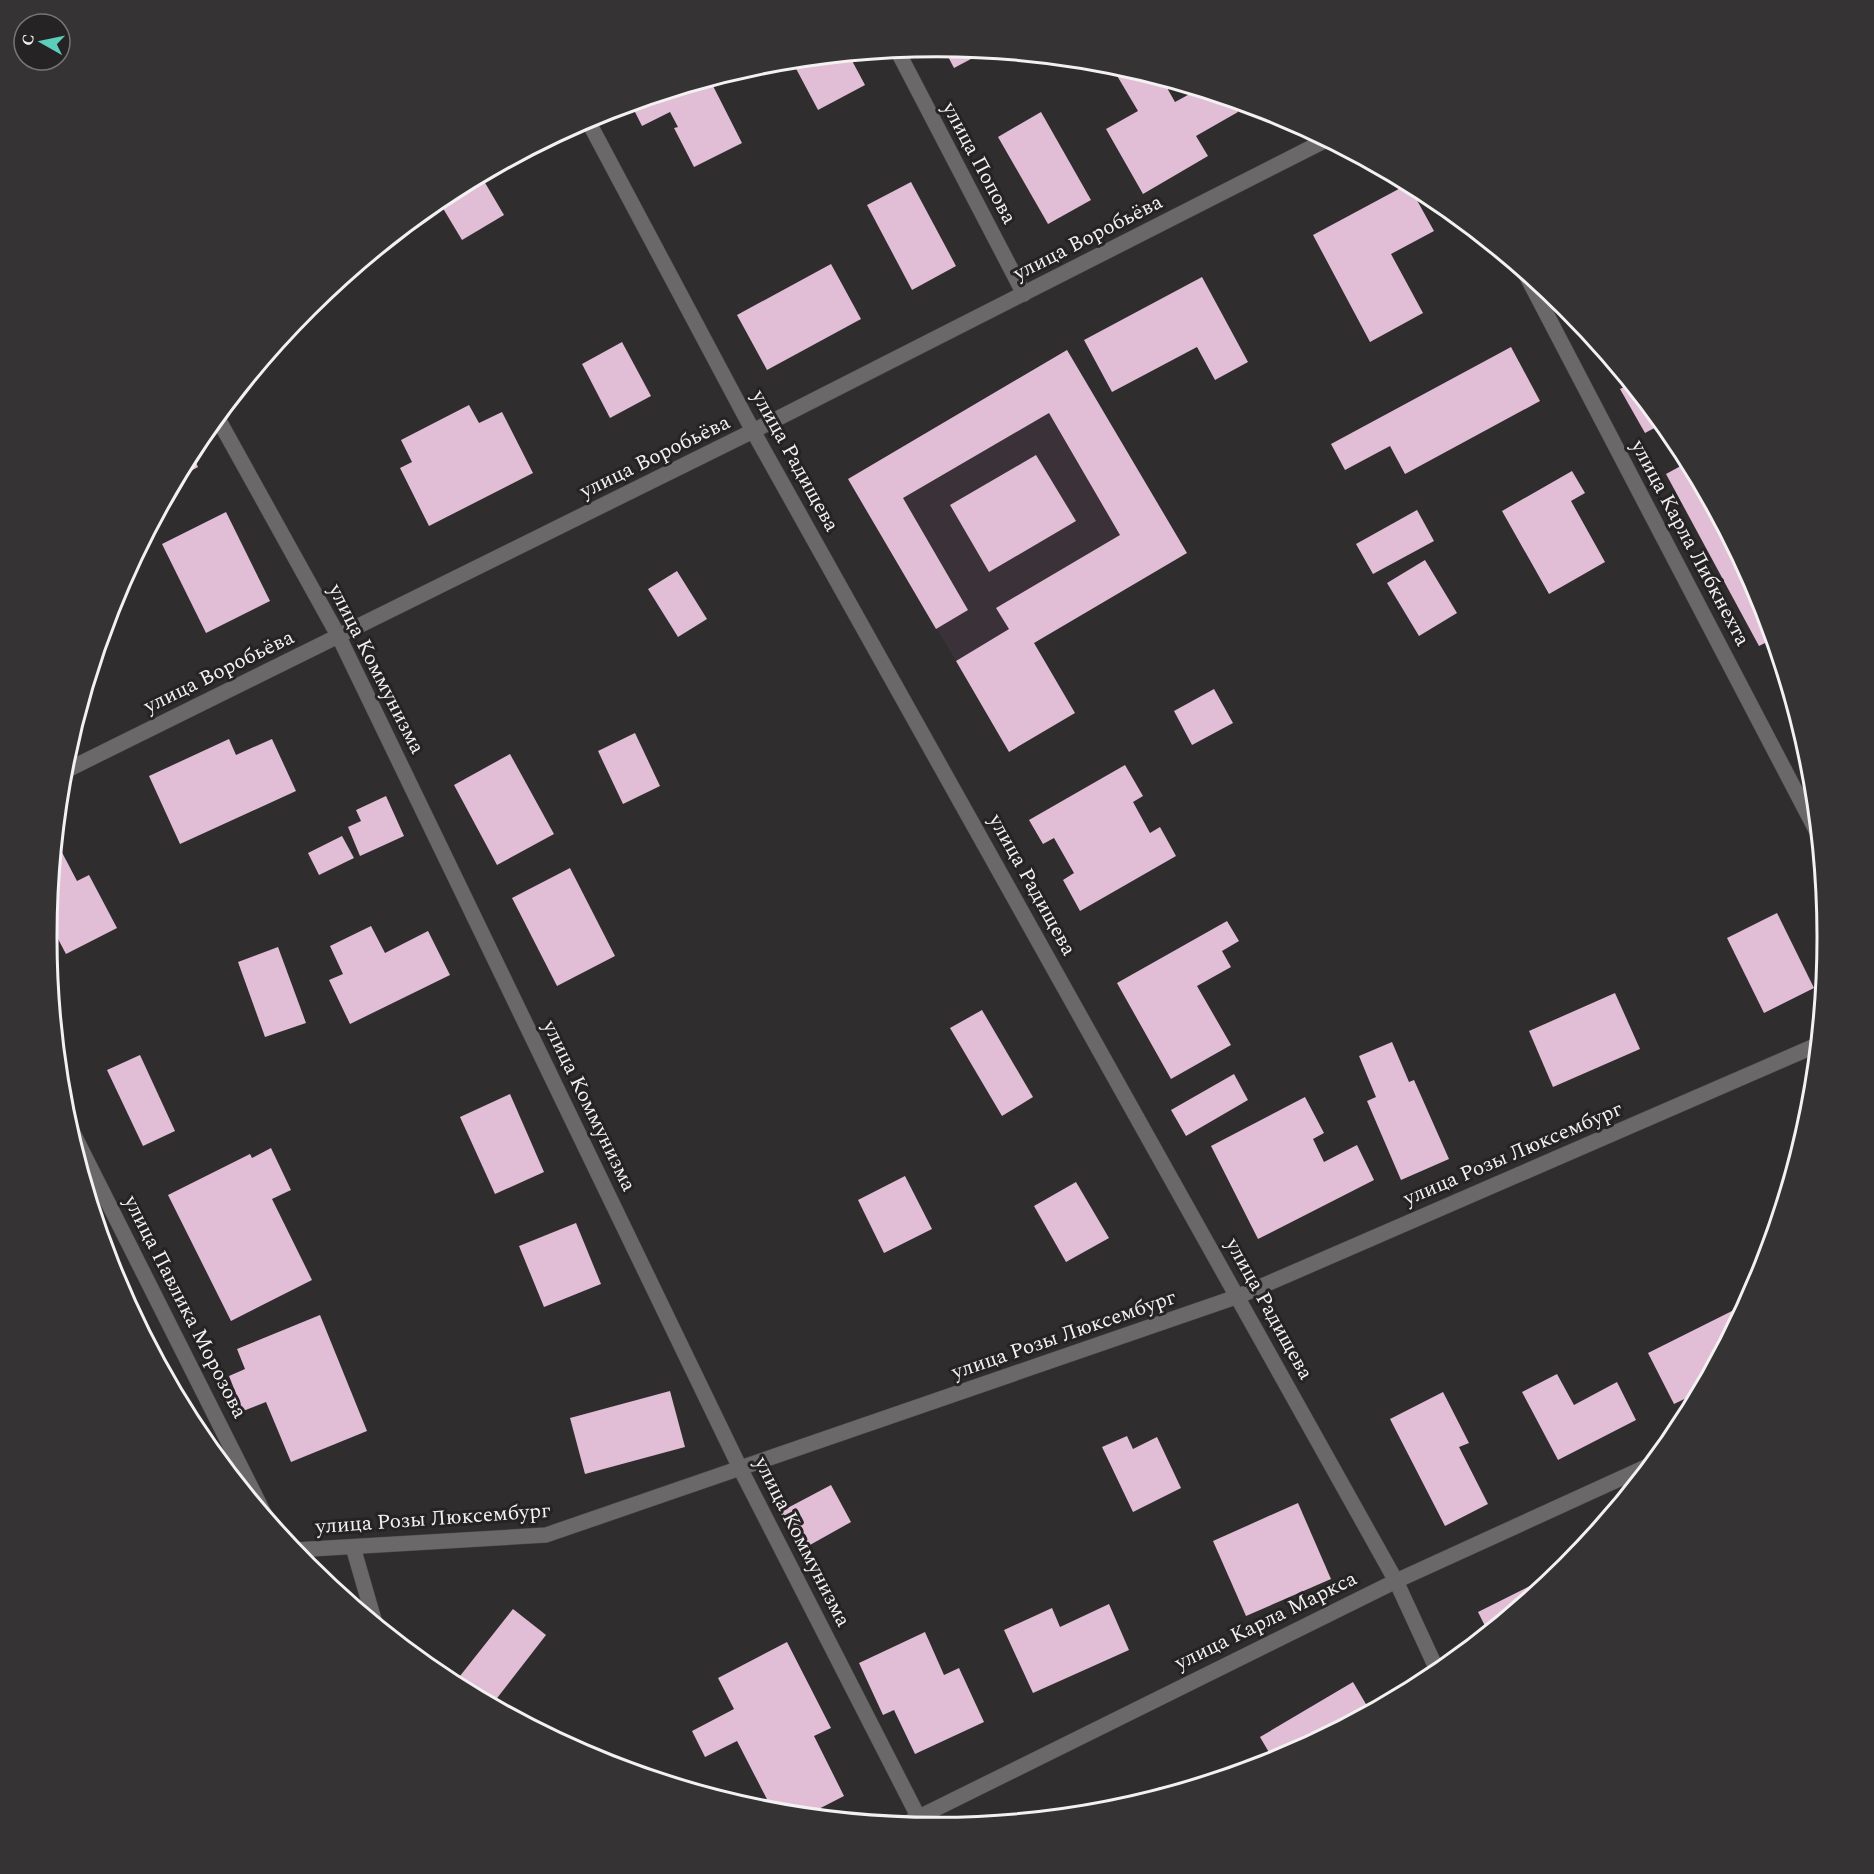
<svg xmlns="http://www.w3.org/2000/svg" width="1874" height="1874" font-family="Spectral,serif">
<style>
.built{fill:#3a3238}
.building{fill:#e2bdd6}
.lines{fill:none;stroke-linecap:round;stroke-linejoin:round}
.street-casing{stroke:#4a4849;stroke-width:16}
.street{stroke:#6a6869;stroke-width:15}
.labels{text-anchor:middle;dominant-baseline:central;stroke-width:6;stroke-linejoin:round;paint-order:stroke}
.street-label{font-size:21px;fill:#f3f1f2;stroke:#252324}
.rim{fill:none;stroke:#f3f1f2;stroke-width:3}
</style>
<rect width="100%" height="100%" fill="#2f2d2e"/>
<!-- built -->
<path class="built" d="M 1067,350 L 1187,553 L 1008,629 L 956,661 L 848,479 Z"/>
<!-- building -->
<g class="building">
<path d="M 943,47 L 986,51 L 954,68 Z"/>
<path d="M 849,55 L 865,85 L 818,110 L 792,61 Z"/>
<path d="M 1126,68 L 1162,79 L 1175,102 L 1197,90 L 1231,100 L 1238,112 L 1196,136 L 1208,156 L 1143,194 L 1106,129 L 1138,111 L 1116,74 Z"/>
<path d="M 710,80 L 742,143 L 694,167 L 674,128 L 678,127 L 670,112 L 642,126 L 631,104 Z"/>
<path d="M 1041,112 L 1091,200 L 1048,224 L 998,137 Z"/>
<path d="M 481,176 L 504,215 L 462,240 L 438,200 Z"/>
<path d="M 911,182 L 956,266 L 912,290 L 867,205 Z"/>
<path d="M 1408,184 L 1434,231 L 1391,254 L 1423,313 L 1370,342 L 1313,235 Z"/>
<path d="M 831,264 L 861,319 L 767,370 L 737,315 Z"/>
<path d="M 1202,277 L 1248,362 L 1215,380 L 1197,347 L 1112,392 L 1084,340 Z"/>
<path d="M 622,342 L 651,396 L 610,418 L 582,364 Z"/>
<path d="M 1511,347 L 1540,401 L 1405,474 L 1390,446 L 1345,470 L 1331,444 Z"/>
<path d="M 1067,350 L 1187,553 L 1034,643 L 1075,713 L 1009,752 L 956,661 L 1009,629 L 996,608 L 1120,535 L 1049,413 L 903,498 L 968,610 L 936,629 L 848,479 Z"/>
<path d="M 1630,384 L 1662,424 L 1645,433 L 1620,389 Z"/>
<path d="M 469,405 L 479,423 L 502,412 L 533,473 L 429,526 L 400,468 L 412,462 L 401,440 Z"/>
<path d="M 191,452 L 198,467 L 178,478 Z"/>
<path d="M 1036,455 L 1076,521 L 989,572 L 950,505 Z"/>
<path d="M 1688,462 L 1760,597 L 1773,639 L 1759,646 L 1666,474 Z"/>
<path d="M 1572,471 L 1585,493 L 1571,501 L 1605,562 L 1549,594 L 1502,511 Z"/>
<path d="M 1417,510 L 1434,541 L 1373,574 L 1356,544 Z"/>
<path d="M 226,512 L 270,601 L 206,633 L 162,544 Z"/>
<path d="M 1425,560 L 1457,613 L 1419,636 L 1387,583 Z"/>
<path d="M 677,571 L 707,619 L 678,637 L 648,589 Z"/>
<path d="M 1214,689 L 1233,723 L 1192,745 L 1174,711 Z"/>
<path d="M 635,733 L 660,786 L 623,804 L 598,751 Z"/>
<path d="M 229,739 L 236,755 L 272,739 L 296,791 L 180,844 L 149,776 Z"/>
<path d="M 510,754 L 554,834 L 497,865 L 454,785 Z"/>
<path d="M 1125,765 L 1143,796 L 1133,802 L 1150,833 L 1160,827 L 1176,856 L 1080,911 L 1063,880 L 1074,873 L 1054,838 L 1043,844 L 1029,820 Z"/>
<path d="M 386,796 L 404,836 L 360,856 L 348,827 L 361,821 L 356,810 Z"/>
<path d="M 342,836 L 354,858 L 319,875 L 308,853 Z"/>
<path d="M 56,841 L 77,881 L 89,875 L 117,928 L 66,954 L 48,920 Z"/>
<path d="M 570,868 L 615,956 L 557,986 L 512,898 Z"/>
<path d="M 1777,913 L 1814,988 L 1764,1013 L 1727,938 Z"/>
<path d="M 1227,921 L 1239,941 L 1222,951 L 1231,967 L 1197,986 L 1231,1045 L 1171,1079 L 1117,983 Z"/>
<path d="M 371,926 L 385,953 L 428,931 L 450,975 L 350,1024 L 329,980 L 343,974 L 330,946 Z"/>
<path d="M 278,947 L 306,1023 L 265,1037 L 238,962 Z"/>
<path d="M 1615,993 L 1640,1049 L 1553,1087 L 1529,1031 Z"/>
<path d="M 982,1010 L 1033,1097 L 1002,1116 L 950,1028 Z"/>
<path d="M 1392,1042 L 1409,1082 L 1414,1080 L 1449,1159 L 1401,1180 L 1367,1101 L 1376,1097 L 1359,1056 Z"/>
<path d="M 140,1055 L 175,1131 L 143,1146 L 107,1070 Z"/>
<path d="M 1234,1074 L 1248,1100 L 1186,1136 L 1171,1110 Z"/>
<path d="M 510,1094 L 544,1172 L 495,1194 L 460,1117 Z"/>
<path d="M 1305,1097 L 1324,1133 L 1313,1139 L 1324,1162 L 1357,1145 L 1374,1180 L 1258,1239 L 1211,1146 Z"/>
<path d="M 271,1148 L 291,1190 L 272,1199 L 312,1280 L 231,1321 L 168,1195 L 250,1154 L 252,1158 Z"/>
<path d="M 905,1176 L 932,1229 L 884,1253 L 858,1200 Z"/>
<path d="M 1076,1182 L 1109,1238 L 1066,1262 L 1034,1206 Z"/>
<path d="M 576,1223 L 601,1284 L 544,1307 L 519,1246 Z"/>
<path d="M 1738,1308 L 1741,1313 L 1699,1392 L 1674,1404 L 1648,1353 Z"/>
<path d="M 320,1315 L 367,1431 L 291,1462 L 266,1402 L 243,1411 L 229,1376 L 245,1369 L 237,1349 Z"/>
<path d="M 1557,1374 L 1574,1405 L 1617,1382 L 1636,1420 L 1558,1460 L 1522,1392 Z"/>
<path d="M 670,1391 L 685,1447 L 585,1474 L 570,1418 Z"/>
<path d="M 1443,1392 L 1469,1443 L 1459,1447 L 1488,1504 L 1445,1526 L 1390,1419 Z"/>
<path d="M 1127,1436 L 1133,1449 L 1157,1437 L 1181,1488 L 1133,1512 L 1102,1447 Z"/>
<path d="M 831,1485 L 851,1522 L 801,1550 L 780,1512 Z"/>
<path d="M 1298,1503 L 1331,1579 L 1246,1616 L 1213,1541 Z"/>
<path d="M 1562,1570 L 1506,1617 L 1488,1632 L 1478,1612 Z"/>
<path d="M 1109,1604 L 1129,1650 L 1033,1693 L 1004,1630 L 1052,1608 L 1060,1627 Z"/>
<path d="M 513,1609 L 546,1635 L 494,1702 L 460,1676 Z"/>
<path d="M 925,1632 L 944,1675 L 959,1668 L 984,1722 L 915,1754 L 894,1710 L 883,1715 L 859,1663 Z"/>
<path d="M 787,1642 L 831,1728 L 814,1736 L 844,1796 L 807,1815 L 773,1811 L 737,1741 L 705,1757 L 692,1731 L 734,1709 L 718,1678 Z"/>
<path d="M 1353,1682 L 1370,1711 L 1274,1761 L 1260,1737 Z"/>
<path d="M 1160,1787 L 1163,1794 L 1119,1808 L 1119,1807 Z"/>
</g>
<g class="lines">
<defs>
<g id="street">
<path d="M 897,50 L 1024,294"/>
<path d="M 587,119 L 753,431 L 1396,1581 L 1438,1672"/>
<path d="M 1525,273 L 1817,832"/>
<path d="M 217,417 L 339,637 L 741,1470 L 923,1826"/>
<path d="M 63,772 L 753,431 L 1326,140"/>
<path d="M 65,1117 L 266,1517"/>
<path d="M 353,1547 L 375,1623"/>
<path d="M 294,1550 L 546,1535 L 1239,1296 L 1817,1045"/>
<path d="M 905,1824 L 1396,1581 L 1650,1465"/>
</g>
</defs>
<!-- street casing -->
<use href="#street" class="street-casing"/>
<!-- street -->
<use href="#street" class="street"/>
</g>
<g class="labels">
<!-- street labels -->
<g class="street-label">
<text transform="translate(979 163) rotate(62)">улица Попова</text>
<text transform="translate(1088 238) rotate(-27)">улица Воробьёва</text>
<text transform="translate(655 457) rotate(-26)">улица Воробьёва</text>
<text transform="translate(795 461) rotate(61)">улица Радищева</text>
<text transform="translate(1690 543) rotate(62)">улица Карла Либкнехта</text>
<text transform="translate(376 669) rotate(63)">улица Коммунизма</text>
<text transform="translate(219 672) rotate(-26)">улица Воробьёва</text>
<text transform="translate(1032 885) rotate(61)">улица Радищева</text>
<text transform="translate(589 1106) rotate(64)">улица Коммунизма</text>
<text transform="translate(1513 1154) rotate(-23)">улица Розы Люксембург</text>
<text transform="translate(185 1307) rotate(63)">улица Павлика Морозова</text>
<text transform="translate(1269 1309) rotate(61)">улица Радищева</text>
<text transform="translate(1064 1335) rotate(-19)">улица Розы Люксембург</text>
<text transform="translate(433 1519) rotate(-4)">улица Розы Люксембург</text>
<text transform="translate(802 1542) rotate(63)">улица Коммунизма</text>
<text transform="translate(1266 1621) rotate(-26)">улица Карла Маркса</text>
</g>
</g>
<!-- crop -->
<path d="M0 0H1874V1874H0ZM57 937a880 880 0 1 1 1760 0a880 880 0 1 1-1760 0Z" fill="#353334" fill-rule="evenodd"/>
<path class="rim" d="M57 937a880 880 0 1 1 1760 0a880 880 0 1 1-1760 0Z"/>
<!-- north arrow -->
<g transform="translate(42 42) rotate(279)"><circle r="28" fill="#252324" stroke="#777576" stroke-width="1.5"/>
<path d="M0-4.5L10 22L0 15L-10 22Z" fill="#5dceb9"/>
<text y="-9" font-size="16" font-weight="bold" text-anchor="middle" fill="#f3f1f2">С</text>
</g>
</svg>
